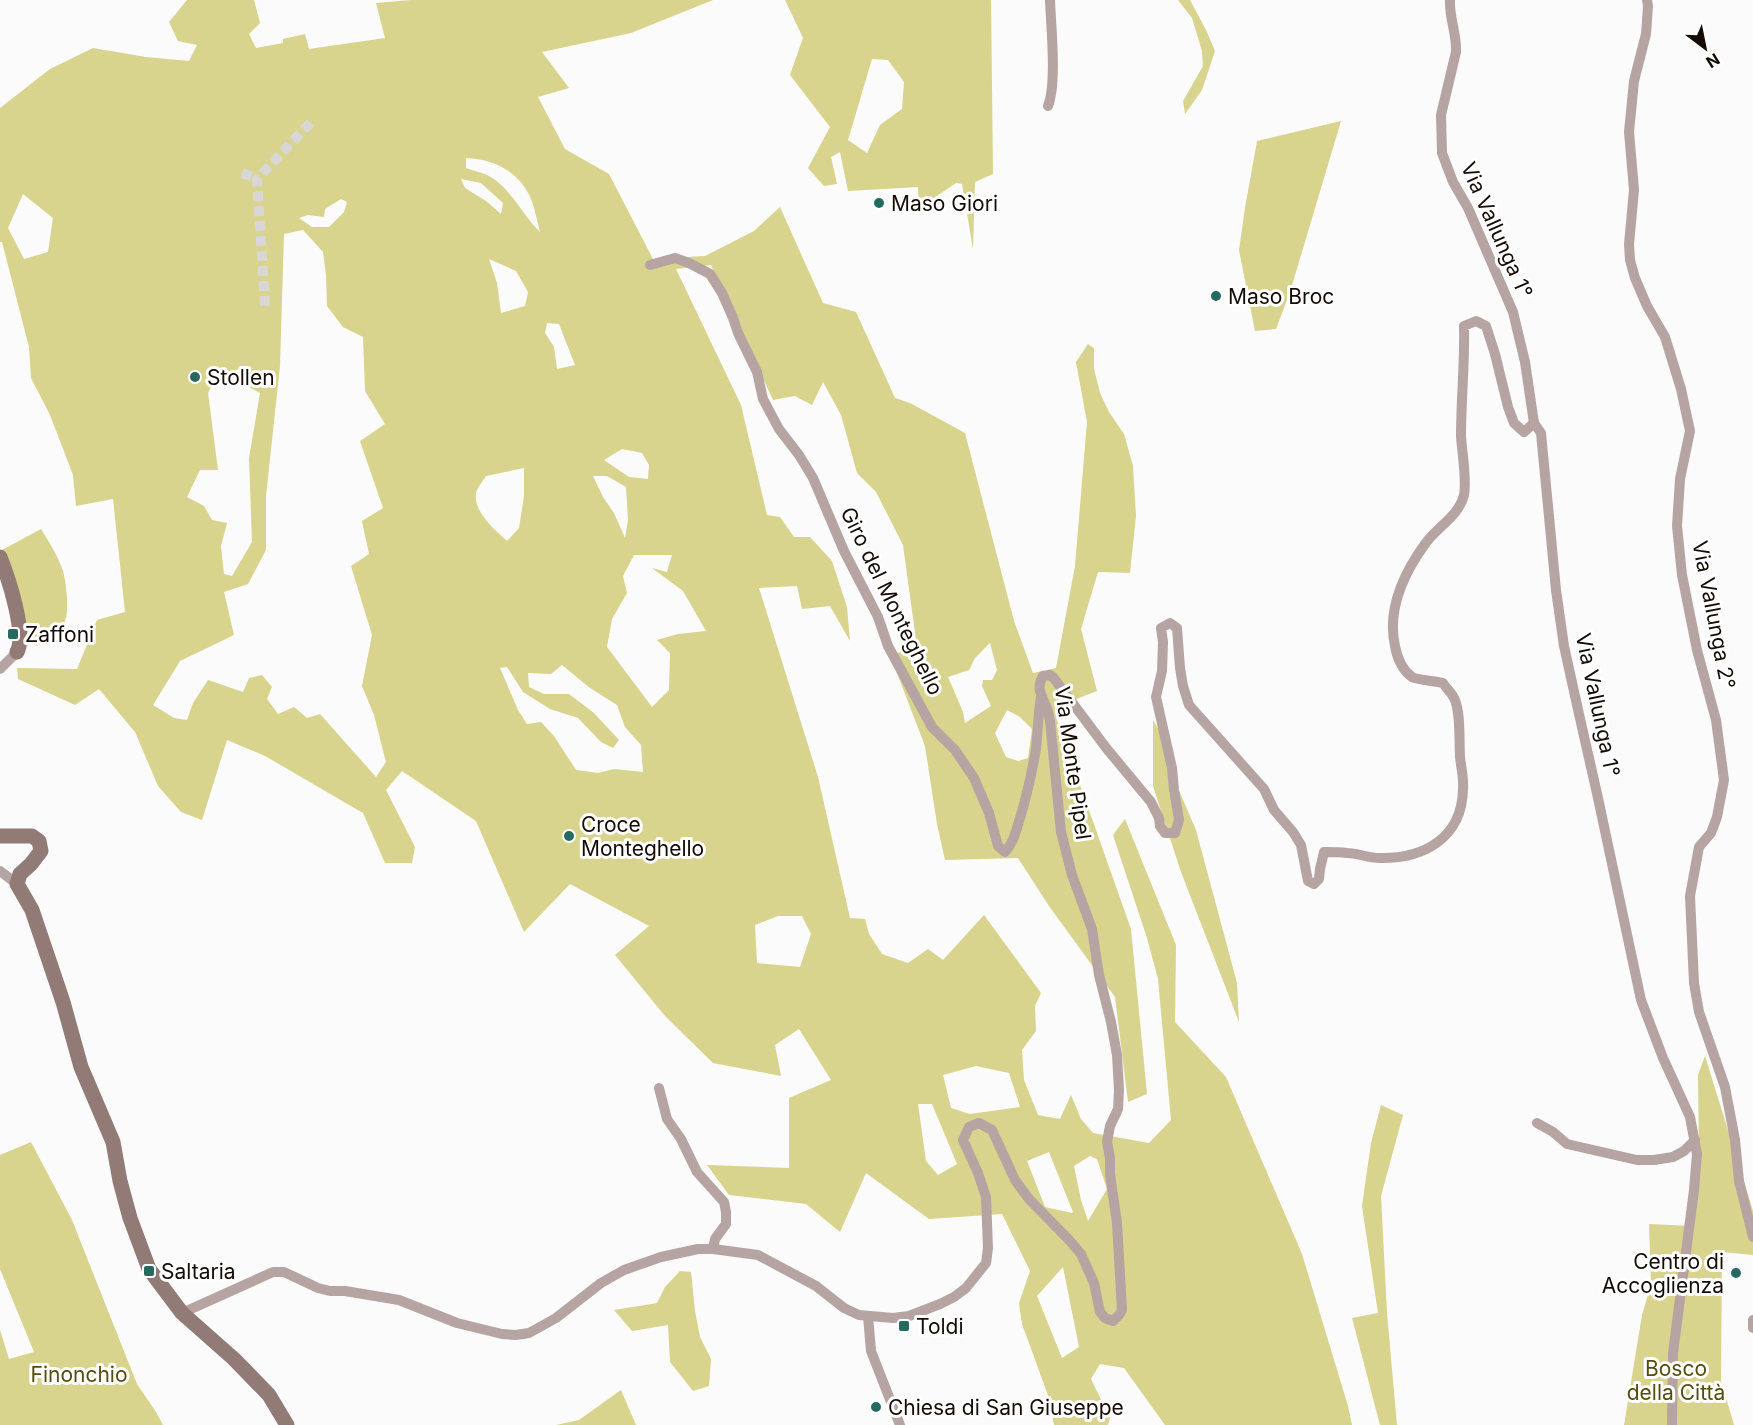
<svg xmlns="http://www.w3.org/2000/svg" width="1753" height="1425" font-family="Inter,sans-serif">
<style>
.green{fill:#d8d38d;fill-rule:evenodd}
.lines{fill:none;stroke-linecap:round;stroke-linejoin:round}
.street-tunnel{stroke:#d8d7d6;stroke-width:10;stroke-dasharray:10 5;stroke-linecap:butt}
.street{stroke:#b5a4a1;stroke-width:10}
.secondary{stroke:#927a76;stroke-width:15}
.poi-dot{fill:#246a5e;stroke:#fff;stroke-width:2}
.labels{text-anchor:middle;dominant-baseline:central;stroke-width:6;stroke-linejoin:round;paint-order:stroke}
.poi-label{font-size:21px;fill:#150b05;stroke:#fff;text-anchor:start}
.street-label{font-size:21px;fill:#150b05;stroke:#fff}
.park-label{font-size:21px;fill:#534e10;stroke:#fff}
</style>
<rect width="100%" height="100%" fill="#fbfbfb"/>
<!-- green -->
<g class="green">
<path d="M 187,0 L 254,0 L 260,23 L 249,34 L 256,48 L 283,43 L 283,39 L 305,34 L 309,49 L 385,38 L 376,3 L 411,0 L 713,0 L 631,33 L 542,52 L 569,88 L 538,97 L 565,149 L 609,174 L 653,259 L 705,256 L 754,231 L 780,207 L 823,303 L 856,312 L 895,398 L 910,403 L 965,433 L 1014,621 L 1033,673 L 1056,668 L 1075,566 L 1087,422 L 1076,362 L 1088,344 L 1094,348 L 1094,369 L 1100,393 L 1109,412 L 1124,434 L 1133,466 L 1136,516 L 1130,573 L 1098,572 L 1081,629 L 1097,691 L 1066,703 L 1057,720 L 1131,929 L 1147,1094 L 1128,1102 L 1115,997 L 1049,906 L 1018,858 L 945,860 L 937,824 L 925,746 L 890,655 L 917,647 L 903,545 L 876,492 L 857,473 L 841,415 L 823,382 L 812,405 L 795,396 L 773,400 L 711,265 L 676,269 L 741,405 L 767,515 L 780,517 L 794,537 L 810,537 L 832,561 L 847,607 L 850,641 L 830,606 L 802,609 L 797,586 L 759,588 L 818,777 L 850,918 L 865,919 L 869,934 L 882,954 L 908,963 L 928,949 L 943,960 L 984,915 L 1041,993 L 1035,1006 L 1036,1031 L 1022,1050 L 1024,1080 L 1038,1115 L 1060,1119 L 1071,1095 L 1081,1119 L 1093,1133 L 1149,1143 L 1171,1120 L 1158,979 L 1147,938 L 1113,835 L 1125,819 L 1176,945 L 1175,1022 L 1226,1077 L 1302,1254 L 1348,1406 L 1352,1425 L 1165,1425 L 1124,1368 L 1100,1364 L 1091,1379 L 1110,1418 L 1108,1425 L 1054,1425 L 1049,1398 L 1022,1324 L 1019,1303 L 1030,1271 L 1002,1214 L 929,1219 L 866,1173 L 840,1232 L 806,1204 L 729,1195 L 707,1165 L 789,1168 L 789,1098 L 831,1080 L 799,1029 L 775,1045 L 781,1076 L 713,1063 L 665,1016 L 615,955 L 649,926 L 570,884 L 524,932 L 476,821 L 402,771 L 386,790 L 415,847 L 412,863 L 385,863 L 363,813 L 265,756 L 227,740 L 202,820 L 181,812 L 158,786 L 135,732 L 99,689 L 75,705 L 18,679 L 17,668 L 77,669 L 97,620 L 125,612 L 113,499 L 76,506 L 73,475 L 50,415 L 31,378 L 29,347 L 2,242 L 0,242 L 0,108 L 50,69 L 93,48 L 146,57 L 189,61 L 197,45 L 178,41 L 169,22 ZM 466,158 C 494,159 520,172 531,199 C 535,209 537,221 540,232 C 522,215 511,188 489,176 C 482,172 473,171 466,168 ZM 461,179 L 481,183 L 503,203 L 501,214 L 486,201 L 465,188 ZM 23,194 L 53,218 L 48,252 L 24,259 L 8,228 ZM 341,199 L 347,202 L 344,212 L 329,227 L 312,227 L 299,218 L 308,215 L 324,217 L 325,209 ZM 303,230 L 323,252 L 326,275 L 327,306 L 343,327 L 363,337 L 365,391 L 385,424 L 360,441 L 383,508 L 362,521 L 369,554 L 351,566 L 372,635 L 362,686 L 374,715 L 386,762 L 376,777 L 320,714 L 307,718 L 294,707 L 278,714 L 267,699 L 272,687 L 262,675 L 249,678 L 243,692 L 208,680 L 193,703 L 187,720 L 174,718 L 153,705 L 180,661 L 234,635 L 224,592 L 248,584 L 266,550 L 266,496 L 280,366 L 284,234 ZM 489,259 L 516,271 L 528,292 L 525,306 L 501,313 L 497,283 ZM 547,323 L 559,324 L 575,365 L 557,369 L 554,347 L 545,333 ZM 242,368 L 243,384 L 260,393 L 249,458 L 252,542 L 232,576 L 224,574 L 221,546 L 227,523 L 212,520 L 204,506 L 187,497 L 200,470 L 218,470 L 208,393 L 215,379 ZM 622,449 L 642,453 L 649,465 L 648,479 L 629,477 L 604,460 ZM 524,468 L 524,496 L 519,528 L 507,541 C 495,530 473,512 476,493 C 477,488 483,481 486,476 ZM 593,476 L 607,476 L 626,487 L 628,520 L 625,538 L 614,513 L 603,497 ZM 634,555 L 672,555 L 667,572 L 652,568 L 683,591 L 706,631 L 678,634 L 657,640 L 670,653 L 669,690 L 652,707 L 607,647 L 612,619 L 627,593 L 623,576 ZM 990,643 L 997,670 L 992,680 L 983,680 L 982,686 L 991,706 L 965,723 L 963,712 L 948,677 L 969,670 L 975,658 ZM 562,665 L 590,688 L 617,705 L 625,727 L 641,745 L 643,772 L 614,769 L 598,773 L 576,770 L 554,736 L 541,722 L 527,724 L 518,710 L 500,668 L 507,667 L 523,692 L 550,709 L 578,718 L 601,742 L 613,748 L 619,740 L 594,713 L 569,694 L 544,694 L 529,687 L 528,673 L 551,674 ZM 1007,710 L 1020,717 L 1032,729 L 1028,758 L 1018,761 L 1006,757 L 995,733 ZM 778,916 L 802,916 L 811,934 L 800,967 L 757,963 L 755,925 ZM 976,1066 L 1009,1073 L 1020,1107 L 970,1114 L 951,1108 L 943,1075 ZM 918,1104 L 932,1104 L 957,1164 L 938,1175 L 926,1161 ZM 1049,1152 L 1073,1212 L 1072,1213 L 1045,1207 L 1027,1161 ZM 1090,1156 L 1097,1159 L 1107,1189 L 1088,1221 L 1081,1200 L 1074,1166 ZM 1063,1267 L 1079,1347 L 1062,1358 L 1037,1296 Z"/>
<path d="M 785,0 L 991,0 L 993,174 L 975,182 L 973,249 L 962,184 L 956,183 L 919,208 L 918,187 L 848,191 L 840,152 L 831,157 L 837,184 L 824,186 L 808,168 L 830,127 L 790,75 L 803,38 ZM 872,59 L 888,60 L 904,82 L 902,109 L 880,125 L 867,153 L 848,140 Z"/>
<path d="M 1178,0 L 1190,0 L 1206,30 L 1215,51 L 1202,90 L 1185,114 L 1183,101 L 1203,66 L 1202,51 L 1192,18 Z"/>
<path d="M 1341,121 L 1290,292 L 1276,329 L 1255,331 L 1239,250 L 1245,208 L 1257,141 Z"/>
<path d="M 41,529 C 49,542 58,556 63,571 C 66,582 69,607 66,618 C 63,630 48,643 36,646 L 26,637 L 2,550 Z"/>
<path d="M 1153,720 L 1164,739 L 1168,765 L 1196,830 L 1237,983 L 1239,1022 L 1181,872 L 1153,786 Z"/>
<path d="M 1705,1056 L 1753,1211 L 1753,1255 L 1722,1252 L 1721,1380 L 1734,1425 L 1624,1425 L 1642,1315 L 1651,1285 L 1649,1224 L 1693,1226 L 1699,1154 L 1698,1075 Z"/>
<path d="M 1381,1105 L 1403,1115 L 1381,1196 L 1387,1313 L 1397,1425 L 1380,1425 L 1352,1318 L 1378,1313 L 1362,1206 L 1371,1143 Z"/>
<path d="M 31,1142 L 72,1220 L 137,1384 L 156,1412 L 163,1425 L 0,1425 L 0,1330 L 9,1359 L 34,1352 L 0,1269 L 0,1155 Z"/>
<path d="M 680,1271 L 691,1272 L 695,1311 L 700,1337 L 711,1359 L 709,1386 L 693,1391 L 670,1362 L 668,1325 L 632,1331 L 614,1310 L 657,1303 L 665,1287 Z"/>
<path d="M 621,1390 L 636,1425 L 556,1425 L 579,1420 Z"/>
</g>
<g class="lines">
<!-- street-tunnel -->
<g class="street-tunnel">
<path d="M 242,173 L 257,179"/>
<path d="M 265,306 L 257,179 L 311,122"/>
</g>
<!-- street -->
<g class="street">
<path d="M 1450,0 C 1449,18 1457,34 1456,52 L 1441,115 L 1442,153 L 1453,182 L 1468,208 L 1513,312 L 1525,362 L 1534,423 L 1541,433 L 1556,590 L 1564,646 L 1579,714 L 1598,798 L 1641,1000 L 1663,1058 L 1690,1117 L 1697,1154 L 1694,1190 L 1673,1353 L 1672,1425"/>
<path d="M 1647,0 L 1648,6 L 1646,34 L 1634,81 L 1629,132 L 1634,190 L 1629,244 L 1630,260 L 1635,278 L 1647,306 L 1665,337 L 1681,389 L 1690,431 L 1680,479 L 1677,526 L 1682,575 L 1697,650 L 1716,720 L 1724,780 L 1717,817 L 1711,833 L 1699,847 L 1690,896 L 1694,983 L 1699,1012 L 1725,1087 L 1735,1140 L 1739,1181 L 1753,1237"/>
<path d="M 1048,106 C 1057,83 1051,27 1050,0"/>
<path d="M 650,265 L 675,258 L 689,263 L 710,274 L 722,293 L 733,318 L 738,333 L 757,372 L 763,399 L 779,429 L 799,455 L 813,478 L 844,551 L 878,617 L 888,646 L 932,727 L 955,750 L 974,778 L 989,813 L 998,846 L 1005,852 C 1014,842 1016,831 1020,818 C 1027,795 1032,772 1036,749 C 1038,731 1038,714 1041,697"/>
<path d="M 0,669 L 17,652"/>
<path d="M 0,871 L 17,884"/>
<path d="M 659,1088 L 667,1119 L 681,1139 L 697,1172 L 724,1202 L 726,1212 L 726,1224 L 715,1239 L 713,1249"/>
<path d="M 1537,1123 L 1553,1132 L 1567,1144 L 1637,1160 L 1654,1160 L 1673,1157 L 1684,1151 L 1695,1140"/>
<path d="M 868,1316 L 871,1351 L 900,1425"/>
<path d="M 184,1318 L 182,1313 L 273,1272 L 284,1272 L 318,1288 L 330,1291 L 345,1291 L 399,1300 L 457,1323 L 502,1334 L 516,1335 L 529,1333 L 556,1318 L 601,1283 L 624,1270 L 661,1257 L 698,1249 L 713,1249 L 758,1255 L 816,1286 L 844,1308 L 859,1315 L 893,1318 L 909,1316 L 940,1304 L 954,1297 L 966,1288 L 986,1263 L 988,1248 L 986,1197 L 978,1173 L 963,1140 L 969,1127 L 979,1123 L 992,1130 L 1015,1180 L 1029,1199 L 1070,1241 L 1081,1254 L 1094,1283 L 1100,1312 L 1105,1318 L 1113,1321 L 1119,1315 L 1122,1310 L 1117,1223 L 1110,1174 L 1110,1158 L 1107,1142 L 1110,1126 L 1118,1109 L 1119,1090 L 1117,1055 L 1111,1022 L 1099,975 L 1092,929 L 1072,875 L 1061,832 L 1050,721 C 1049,716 1048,710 1046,706 C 1041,694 1036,688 1043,676 L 1050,675 L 1053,677 L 1107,749 L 1151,802 L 1159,818 L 1160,826 L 1165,833 L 1175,833 L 1179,820 L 1174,790 L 1172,768 L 1156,697 L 1162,671 L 1163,642 L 1161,628 L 1170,623 L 1177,628 L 1180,668 L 1183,686 L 1189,705 L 1264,789 L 1274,810 L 1293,832 L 1301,845 L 1308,881 L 1314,884 L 1319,879 L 1320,869 L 1324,852 C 1332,852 1339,852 1347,853 C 1358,853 1368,858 1379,858 C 1424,859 1462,838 1463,789 C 1464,778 1461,767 1460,757 C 1459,741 1461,711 1454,698 C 1451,692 1446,688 1443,683 C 1435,681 1417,680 1412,677 C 1401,669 1397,657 1395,646 C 1387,610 1404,573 1425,544 C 1437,527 1459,516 1464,495 C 1467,479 1462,453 1461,436 C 1461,399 1465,363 1464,326 L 1476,321 L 1486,326 L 1495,354 L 1508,407 L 1514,423 L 1524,432 L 1534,423"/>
<path d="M 1753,1320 L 1753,1328"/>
</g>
<!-- secondary -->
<g class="secondary">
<path d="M 0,557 C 8,577 27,634 17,652"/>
<path d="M 0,836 L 32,836 L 39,841 L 41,851 L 31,864 L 20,874 L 17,884 L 32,910 L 63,1002 L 81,1067 L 113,1142 L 120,1181 L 130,1218 L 149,1269 L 182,1313 L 234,1359 L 269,1395 L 287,1425"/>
</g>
</g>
<!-- markers -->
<g class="poi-dot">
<circle cx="879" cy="203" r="6"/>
<circle cx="1216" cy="296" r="6"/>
<circle cx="195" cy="377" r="6"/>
<rect x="7" y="628" width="12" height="12" rx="3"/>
<circle cx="569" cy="836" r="6"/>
<rect x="143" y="1265" width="12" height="12" rx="3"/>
<circle cx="1736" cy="1273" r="6"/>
<rect x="898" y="1320" width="12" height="12" rx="3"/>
<circle cx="876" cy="1407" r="6"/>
</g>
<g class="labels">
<!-- poi labels -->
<g class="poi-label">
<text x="891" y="203">Maso Giori</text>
<text x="1228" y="296">Maso Broc</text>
<text x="207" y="377">Stollen</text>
<text x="25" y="634">Zaffoni</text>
<text x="581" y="824">Croce<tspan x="581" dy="24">Monteghello</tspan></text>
<text x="1724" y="1261" text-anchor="end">Centro di<tspan x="1724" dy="24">Accoglienza</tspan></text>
<text x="161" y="1271">Saltaria</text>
<text x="916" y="1326">Toldi</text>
<text x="888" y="1407">Chiesa di San Giuseppe</text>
</g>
<!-- street labels -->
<g class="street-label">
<text transform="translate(1497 230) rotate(66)">Via Vallunga 1°</text>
<text transform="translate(892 601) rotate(64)">Giro del Monteghello</text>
<text transform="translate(1714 615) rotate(79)">Via Vallunga 2°</text>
<text transform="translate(1598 705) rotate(78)">Via Vallunga 1°</text>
<text transform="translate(1073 763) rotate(82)">Via Monte Pipel</text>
</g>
<!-- park labels -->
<g class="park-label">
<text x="1676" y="1368">Bosco<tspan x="1676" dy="24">della Città</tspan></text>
<text x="79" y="1374">Finonchio</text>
</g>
</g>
<!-- north arrow -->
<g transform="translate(1705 48) rotate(148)" stroke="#ffffff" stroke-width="4.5" paint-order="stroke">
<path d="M0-4.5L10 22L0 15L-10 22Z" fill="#150b05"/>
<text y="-9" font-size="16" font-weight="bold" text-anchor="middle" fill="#150b05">N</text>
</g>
</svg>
